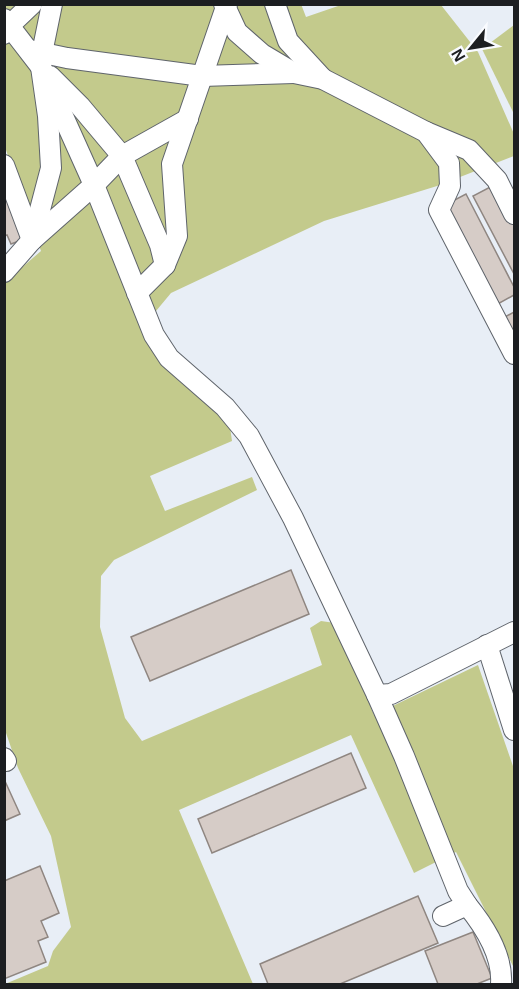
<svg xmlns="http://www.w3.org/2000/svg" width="519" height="989" font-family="Arial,sans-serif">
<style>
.green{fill:#c3ca8c}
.building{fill:#d6ccc7;stroke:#8f8681;stroke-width:1.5}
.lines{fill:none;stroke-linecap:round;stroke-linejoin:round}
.minor-casing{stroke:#5f646b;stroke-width:22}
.minor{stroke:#fff;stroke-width:20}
</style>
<rect width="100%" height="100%" fill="#e8eef6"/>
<!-- green -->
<g class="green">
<path d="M 301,4 L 306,17 L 341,5 L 441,5 L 478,52 L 514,134 L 514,156 L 437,186 L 324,221 L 171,293 L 151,317 L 150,346 L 179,381 L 229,420 L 232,441 L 150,476 L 165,511 L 252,477 L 257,490 L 114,560 L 101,576 L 100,627 L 125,718 L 142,741 L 322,665 L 310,628 L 321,621 L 335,623 L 374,715 L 478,665 L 514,769 L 514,968 L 456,852 L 414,873 L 351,735 L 179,810 L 253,984 L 5,984 L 48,966 L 53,951 L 71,927 L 51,836 L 18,768 L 5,730 L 5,282 L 41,251 L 5,147 L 5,5 Z"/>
<path d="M 514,25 L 514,114 L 482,49 Z"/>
</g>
<!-- building -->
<g class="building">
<path d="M 4,184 L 27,238 L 11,244 L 7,235 L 4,236 Z"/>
<path d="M 494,185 L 514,223 L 514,274 L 473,196 Z"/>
<path d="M 466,194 L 514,287 L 514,295 L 496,305 L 445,205 Z"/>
<path d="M 514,312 L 514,340 L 503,318 Z"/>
<path d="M 291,570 L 309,614 L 150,681 L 131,637 Z"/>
<path d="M 351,753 L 366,788 L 212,853 L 198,819 Z"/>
<path d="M 4,779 L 20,814 L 4,821 Z"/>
<path d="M 40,866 L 59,913 L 41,921 L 48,937 L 38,941 L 46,962 L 4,979 L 4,881 Z"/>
<path d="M 418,896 L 438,943 L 340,984 L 268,984 L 260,964 Z"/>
<path d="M 473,932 L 492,978 L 477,984 L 438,984 L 425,951 Z"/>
</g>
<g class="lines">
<defs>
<g id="minor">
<path d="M 224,4 L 237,32 L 262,54 L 294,73 L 323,79 L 426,132 L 449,163 L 450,186 L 439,210 L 514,354"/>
<path d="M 275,4 L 288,41 L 323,79"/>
<path d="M 4,19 L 41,67 L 94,185 L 154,335 L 169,358 L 225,407 L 249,436 L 293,518 L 377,695 L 391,694 L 514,632"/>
<path d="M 4,34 L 10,25 L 32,4"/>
<path d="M 29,50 L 67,58 L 202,76 L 294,73"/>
<path d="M 50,76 L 80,106 L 122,156 L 160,245 L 165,265"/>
<path d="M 426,132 L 469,150 L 497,180 L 514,214"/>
<path d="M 4,165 L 32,240 L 94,185 L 122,156 L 188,119"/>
<path d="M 4,272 L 32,240 L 51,168 L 48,116 L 41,67 L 42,53 L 52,4"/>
<path d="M 137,293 L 165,265 L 177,236 L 172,164 L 227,4"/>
<path d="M 487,645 L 514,730"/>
<path d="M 377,695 L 404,756 L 458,891 L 467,905 L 443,916"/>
<path d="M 4,758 L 6,761"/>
<path d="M 467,905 C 485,927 503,956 501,984"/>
</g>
</defs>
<!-- minor casing -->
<use href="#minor" class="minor-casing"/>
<!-- minor -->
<use href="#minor" class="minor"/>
</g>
<!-- border -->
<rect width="519" height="989" fill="none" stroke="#1c1e21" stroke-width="12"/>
<!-- north arrow -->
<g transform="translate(471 48) rotate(240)" stroke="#f9fbff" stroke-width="4.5" paint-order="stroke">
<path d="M0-4.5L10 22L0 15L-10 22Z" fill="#1c1e21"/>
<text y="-9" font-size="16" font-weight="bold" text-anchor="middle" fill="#1c1e21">N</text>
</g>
</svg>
